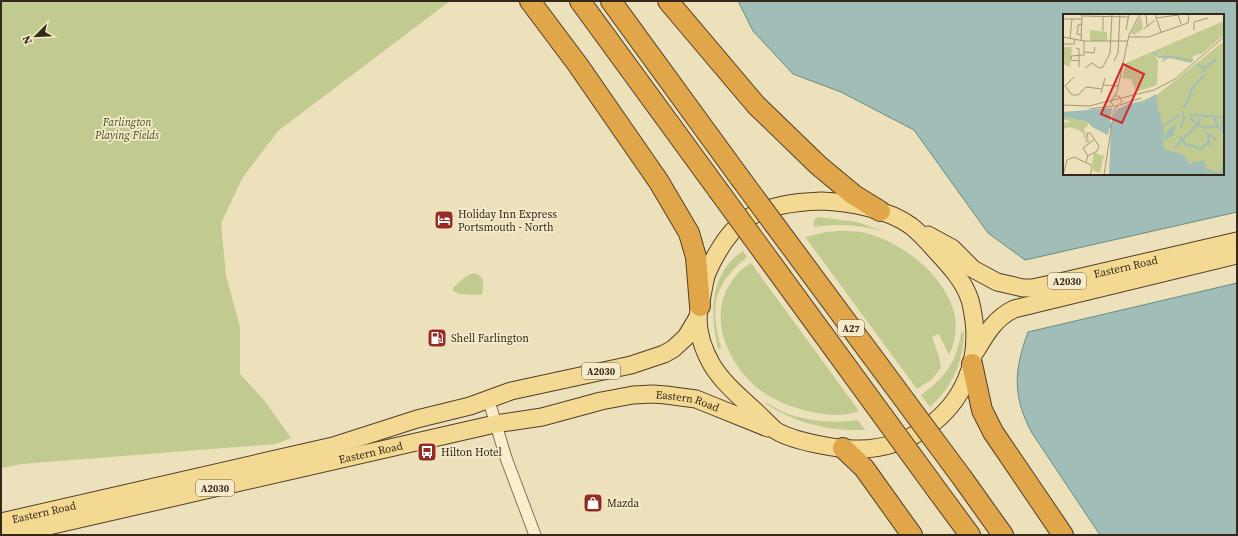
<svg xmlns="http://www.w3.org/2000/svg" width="1238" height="536" font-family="'Source Serif 4',serif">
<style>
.green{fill:#c1cb90}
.water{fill:#a0beb7;stroke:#688b84;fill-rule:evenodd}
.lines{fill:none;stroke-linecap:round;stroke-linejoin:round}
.street-casing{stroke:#847155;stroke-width:13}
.primary-casing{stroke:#523f2a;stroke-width:19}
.highway-casing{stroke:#523f2a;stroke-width:22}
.street{stroke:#f9eece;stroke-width:11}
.primary{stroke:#f3d991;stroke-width:17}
.highway{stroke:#e0a649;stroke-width:20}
.highway-bridge-casing{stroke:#523f2a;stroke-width:22;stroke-linecap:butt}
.highway-bridge{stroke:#e0a649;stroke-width:20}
.labels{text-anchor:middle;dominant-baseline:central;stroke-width:3.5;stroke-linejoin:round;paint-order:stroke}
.shield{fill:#f5ebcb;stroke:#6d624f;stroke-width:1}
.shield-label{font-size:10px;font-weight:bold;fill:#33281a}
.park-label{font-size:11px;font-style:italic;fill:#425021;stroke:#f5ebcb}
.poi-label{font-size:11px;fill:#33281a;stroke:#f5ebcb;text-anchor:start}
.street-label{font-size:11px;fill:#33281a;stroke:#f5ebcb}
.inset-river{fill:none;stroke:#a0beb7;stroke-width:2}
.inset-road{fill:none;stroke:#a3977b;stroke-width:1}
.view{fill:#d62828;fill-opacity:0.15;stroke:#d62828;stroke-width:2}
.inset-edge{fill:none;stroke:#33281a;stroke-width:2}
</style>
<rect width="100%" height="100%" fill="#ede1bb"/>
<!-- green -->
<g class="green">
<path d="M 1,1 L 450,1 L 278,131 L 243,177 L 221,223 L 226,275 L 240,327 L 240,374 L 264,400 L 291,438 L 276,444 L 22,464 L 1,468 Z"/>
<path d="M 818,217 L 857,222 L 886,232 C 861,225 840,223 814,227 L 814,220 Z"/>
<path d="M 839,231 C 849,231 860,231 869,234 C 905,244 944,276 954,312 C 958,326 955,342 949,355 L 939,334 L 932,337 L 939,357 L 941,368 L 931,380 L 917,389 L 805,237 L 827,232 Z"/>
<path d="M 743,251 L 747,257 C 713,285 710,306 721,348 L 718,349 C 712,322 709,289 727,266 C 731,260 737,255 743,251 Z"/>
<path d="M 751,263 L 859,411 C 844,417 827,415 811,412 C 796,408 782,404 769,396 C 731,373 702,316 735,277 C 739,271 745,267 751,263 Z"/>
<path d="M 474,273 C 485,276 484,285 482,294 L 479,295 L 459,294 L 453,291 L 453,288 C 459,282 466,275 474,273 Z"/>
<path d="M 961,332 L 964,333 C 963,362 952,388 930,407 L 921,395 C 944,379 958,360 961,332 Z"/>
<path d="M 763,402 C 771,404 778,410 785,413 C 808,421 834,424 858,420 L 865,430 C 826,431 795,423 763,402 Z"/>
</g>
<!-- water -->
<g class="water">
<path d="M 738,1 L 1237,1 L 1237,212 L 1025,260 L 988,233 L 914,130 L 841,92 L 793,74 L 753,31 ZM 1064,15 L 1223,15 L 1223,174 L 1064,174 Z"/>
<path d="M 1237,283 L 1237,535 L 1100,535 L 1032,433 C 1012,396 1014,370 1028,332 Z"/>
</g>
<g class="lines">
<defs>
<path id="street" d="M 488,398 L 506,458 L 535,535"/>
<g id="primary">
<path d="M 821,201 C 849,202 888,209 911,226 C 920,233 928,242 935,250 C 949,265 964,281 970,300 C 972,307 973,314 974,321 C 979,363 963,401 929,426 C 909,440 885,449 859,449 C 840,450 791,441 775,430 C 768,424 761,416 754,410 C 739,396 723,383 712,365 C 704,351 698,333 698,318 C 698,312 700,306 701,301 C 703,292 704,282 707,273 C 716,253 728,232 745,220 C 767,205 796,202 821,201 Z"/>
<path id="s1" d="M 928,235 L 952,248 L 973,269 L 997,282 L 1023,288 L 1032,288 L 1051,284 L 1237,241"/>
<path d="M 976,351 C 986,334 995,318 1014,309 L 1237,255"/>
<path id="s2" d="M 1,522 L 333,446 L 417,419 L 470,406 L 511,391 L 631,365 L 664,354 L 673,349 L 686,337 L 698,317"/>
<path id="s3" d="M 9,535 L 495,424 L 542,417 L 601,401 L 633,395 L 653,394 L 666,395 L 696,399 L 768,428"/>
</g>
<g id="highway">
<path d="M 530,1 L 578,65 L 659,182 L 689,233 L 696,257 L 700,306"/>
<path d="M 580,1 L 718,190"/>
<path d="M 611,1 L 740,178"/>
<path d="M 668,1 L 756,105 L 818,165 L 854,195 L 880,211"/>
<path d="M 972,364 L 982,410 L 993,432 L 1063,535"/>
<path d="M 843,448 L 864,468 L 912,535"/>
<path d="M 963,479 L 1003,535"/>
<path d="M 939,493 L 970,535"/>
</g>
</defs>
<!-- street casing -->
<use href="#street" class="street-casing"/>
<!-- primary casing -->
<use href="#primary" class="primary-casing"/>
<!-- highway casing -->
<use href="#highway" class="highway-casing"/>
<!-- street -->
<use href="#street" class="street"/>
<!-- primary -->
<use href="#primary" class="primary"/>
<!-- highway -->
<use href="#highway" class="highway"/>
<defs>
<g id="highway-bridge">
<path d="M 740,178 L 963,479"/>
<path d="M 718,190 L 939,493"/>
</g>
</defs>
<!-- highway-bridge casing -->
<use href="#highway-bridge" class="highway-bridge-casing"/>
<!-- highway-bridge -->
<use href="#highway-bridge" class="highway-bridge"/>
</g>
<!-- icons -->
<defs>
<symbol id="hotel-square" viewBox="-11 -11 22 22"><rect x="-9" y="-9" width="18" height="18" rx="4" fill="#942b25" stroke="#f5ebcb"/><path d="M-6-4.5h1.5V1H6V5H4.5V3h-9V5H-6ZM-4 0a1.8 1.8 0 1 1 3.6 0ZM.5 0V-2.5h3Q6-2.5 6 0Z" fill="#fff"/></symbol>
<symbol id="fuel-square" viewBox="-11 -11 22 22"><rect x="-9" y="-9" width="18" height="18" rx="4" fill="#942b25" stroke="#f5ebcb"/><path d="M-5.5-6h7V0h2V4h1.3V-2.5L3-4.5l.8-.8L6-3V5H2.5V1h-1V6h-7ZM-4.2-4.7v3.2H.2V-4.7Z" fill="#fff"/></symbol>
<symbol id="bus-square" viewBox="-11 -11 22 22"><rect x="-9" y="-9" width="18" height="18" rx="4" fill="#942b25" stroke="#f5ebcb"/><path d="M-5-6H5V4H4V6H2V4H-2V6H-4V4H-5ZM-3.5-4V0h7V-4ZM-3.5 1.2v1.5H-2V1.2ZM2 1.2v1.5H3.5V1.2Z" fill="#fff"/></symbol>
<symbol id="shop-square" viewBox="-11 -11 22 22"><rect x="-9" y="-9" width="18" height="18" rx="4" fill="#942b25" stroke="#f5ebcb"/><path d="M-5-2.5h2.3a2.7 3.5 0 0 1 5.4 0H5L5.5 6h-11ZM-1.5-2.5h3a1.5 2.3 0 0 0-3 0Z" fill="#fff"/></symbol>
</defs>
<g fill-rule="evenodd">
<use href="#hotel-square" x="433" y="209" width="22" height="22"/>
<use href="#fuel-square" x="426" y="327" width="22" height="22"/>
<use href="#bus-square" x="416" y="441" width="22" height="22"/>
<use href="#shop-square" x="582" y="492" width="22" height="22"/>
</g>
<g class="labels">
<!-- shield labels -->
<g class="shield">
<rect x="1048" y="273" width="38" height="16" rx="3"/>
<rect x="838" y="320" width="26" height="16" rx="3"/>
<rect x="582" y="363" width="38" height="16" rx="3"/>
<rect x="196" y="480" width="38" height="16" rx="3"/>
</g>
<g class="shield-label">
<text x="1067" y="281">A2030</text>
<text x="851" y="328">A27</text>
<text x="601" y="371">A2030</text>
<text x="215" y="488">A2030</text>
</g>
<!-- park labels -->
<g class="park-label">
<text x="127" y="122">Farlington<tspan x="127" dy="13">Playing Fields</tspan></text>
</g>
<!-- poi labels -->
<g class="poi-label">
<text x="458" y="214">Holiday Inn Express<tspan x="458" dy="13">Portsmouth - North</tspan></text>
<text x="451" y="338">Shell Farlington</text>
<text x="441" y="452">Hilton Hotel</text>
<text x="607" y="503">Mazda</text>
</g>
<!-- street labels -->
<g class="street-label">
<text stroke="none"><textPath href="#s1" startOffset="216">Eastern Road</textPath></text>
<text stroke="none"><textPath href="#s3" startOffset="695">Eastern Road</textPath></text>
<text stroke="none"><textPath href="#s3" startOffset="371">Eastern Road</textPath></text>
<text stroke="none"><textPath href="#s2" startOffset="44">Eastern Road</textPath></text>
</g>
</g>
<!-- overview -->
<g transform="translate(1063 14)">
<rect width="161" height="161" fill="#ede1bb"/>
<path d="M 78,1 L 80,15 L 72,20 L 73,22 L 68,19 ZM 161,7 L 161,21 L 136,42 L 138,39 L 129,43 L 131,46 L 128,49 L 106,44 L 98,49 L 101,43 L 90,38 L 95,47 L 94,71 L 73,78 L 68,65 L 59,64 L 63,49 ZM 27,16 L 44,18 L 44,27 L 27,27 ZM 161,27 L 161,161 L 96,161 L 98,159 L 95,161 L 74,161 L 78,137 L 83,130 L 89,132 L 99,126 L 99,123 L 92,129 L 93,123 L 89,130 L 83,127 L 74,139 L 65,121 L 70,115 L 67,117 L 67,114 L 63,119 L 58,114 L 65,101 L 65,96 L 64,103 L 55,113 L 34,102 L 34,96 L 32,100 L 28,96 L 49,94 L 47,108 L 49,110 L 53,96 L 94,81 ZM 0,33 L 9,33 L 7,53 L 0,50 ZM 25,97 L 47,113 L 45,121 L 26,109 L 21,116 L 27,128 L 23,129 L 20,119 L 15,116 L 6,113 L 0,115 L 0,109 L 8,108 L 0,105 L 0,102 L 6,100 L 0,98 ZM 31,138 L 39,142 L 41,140 L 37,159 L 31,157 L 29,150 Z" fill="#c1cb90"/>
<path d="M 93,80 L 101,135 L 121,141 L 127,150 L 140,149 L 142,157 L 157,161 L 46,161 L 48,114 L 46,114 L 45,121 L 29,113 L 24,107 L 0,103 L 0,98 L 49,94 L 47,108 L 49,110 L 53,96 L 67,89 L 80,88 ZM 112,109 L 111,120 L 101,127 L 102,120 Z" fill="#a0beb7"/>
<path class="inset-river" d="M 90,38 L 96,43 L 111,43 L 129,47M 133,50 L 140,54 L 141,58M 140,56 L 153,45M 121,94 L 130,73 L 141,61M 96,99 L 98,112M 161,100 L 158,115 L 161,119M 127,101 L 159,103M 126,104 L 140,114 L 155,112M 151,104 L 156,115M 117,115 L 121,106 L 120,97M 101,123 L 99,113 L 116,101M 116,123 L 124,132 L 128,131 L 138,135 L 145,128 L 147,132M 146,128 L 145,120 L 154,126M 111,134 L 134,111 L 138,104M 129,149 L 140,148 L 143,156 L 158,160 L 161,148"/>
<path class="inset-road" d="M 83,0 L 84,12M 92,0 L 98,18M 19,2 L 66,3M 93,4 L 115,1 L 118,10M 0,5 L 18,5M 81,15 L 92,6M 63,16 L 66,0M 131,16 L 131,8 L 145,4M 40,17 L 40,3M 18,21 L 14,20 L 15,14 L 15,11 L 19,10M 0,23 L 21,27 L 64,27M 66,23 L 85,23 L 125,9 L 126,0M 7,24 L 9,5M 18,27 L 19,0M 0,30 L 11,30 L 12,25M 13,34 L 16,35 L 16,53M 22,38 L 31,39 L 32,33M 17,47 L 8,46 L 8,42 L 21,41 L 21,27M 51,47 L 55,39 L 57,0M 22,54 L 29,49 L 36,54 L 40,53 L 47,39 L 49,0M 11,63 L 2,72 L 9,81 L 15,81 L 23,73 L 39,75M 40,71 L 55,72M 38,79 L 42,64M 0,91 L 26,92 L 91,76 L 112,65 L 161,23M 57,91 L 78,84M 56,92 L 50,92 L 48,87 L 54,78 L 66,21 L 77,0M 26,95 L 49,92M 25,123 L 24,119 L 27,119 L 36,132 L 34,137 L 25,142M 23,148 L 25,142 L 20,134 L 32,125M 1,158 L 4,146 L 11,143 L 28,151 L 29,155 L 27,161M 41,161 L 51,96 L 59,87 L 56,82 L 52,82"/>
<path class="view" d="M 60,50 L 81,60 L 59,109 L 38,100 Z"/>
<rect width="161" height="161" class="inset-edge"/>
</g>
<!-- border -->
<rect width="1238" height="536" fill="none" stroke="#33281a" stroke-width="4"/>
<!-- north arrow -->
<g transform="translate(36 36) rotate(246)" stroke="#f5ebcb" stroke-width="3" paint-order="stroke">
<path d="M0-3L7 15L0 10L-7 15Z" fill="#33281a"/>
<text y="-6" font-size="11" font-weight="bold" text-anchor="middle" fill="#33281a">N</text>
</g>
</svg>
